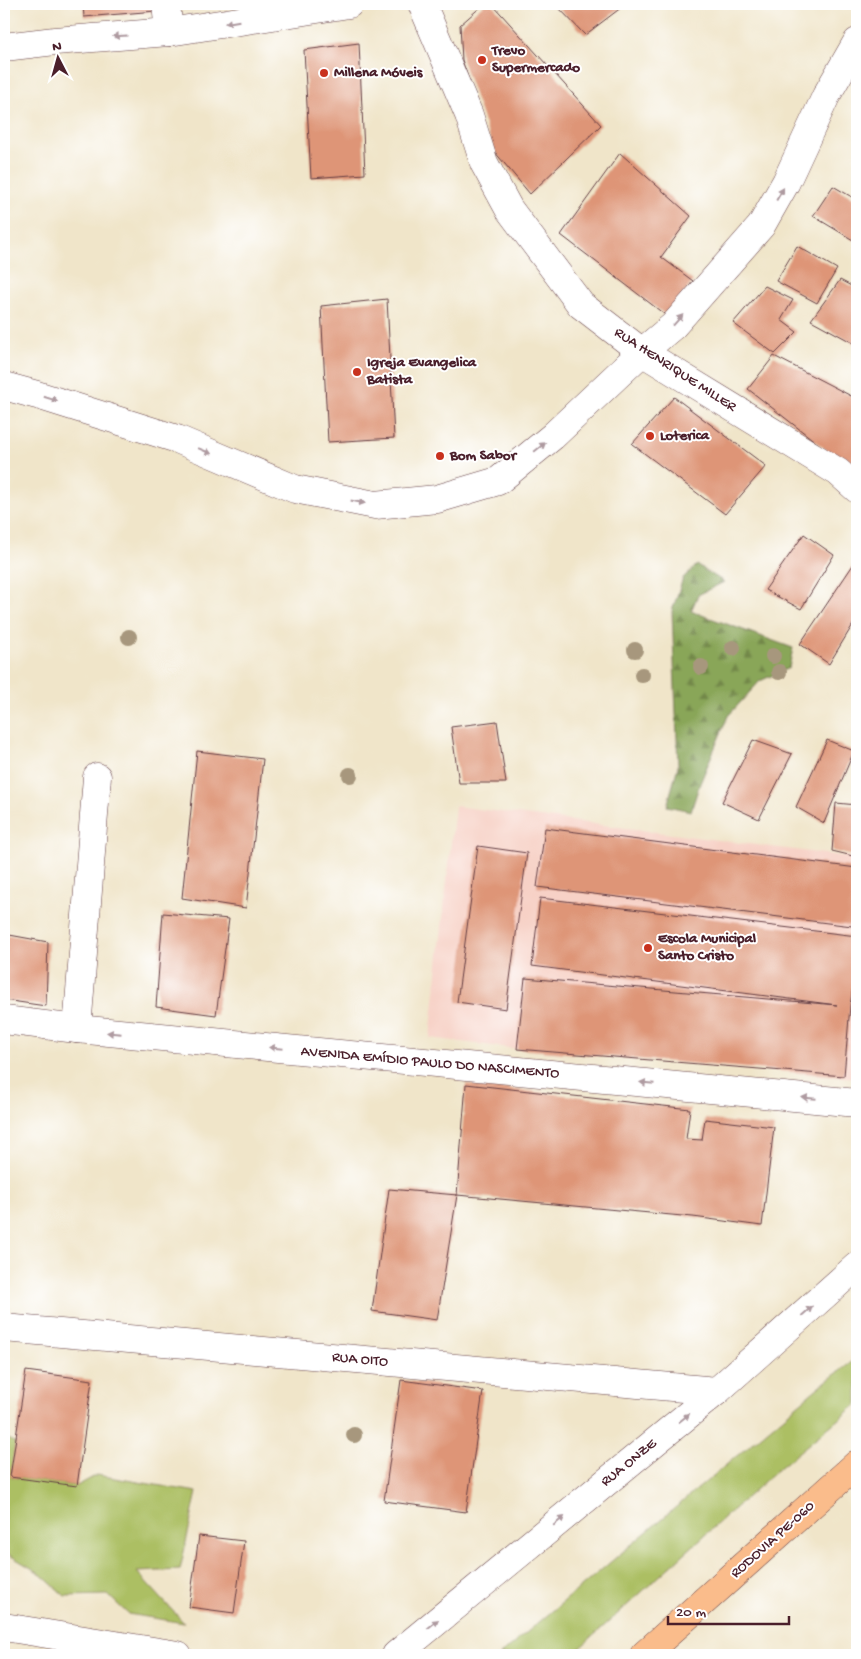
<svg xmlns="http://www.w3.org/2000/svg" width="861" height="1659" font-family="'Gochi Hand',sans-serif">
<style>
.built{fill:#f7d1c6}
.grass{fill:#acbf63;stroke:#7b6f47}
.forest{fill:url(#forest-firs);stroke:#6a6242}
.building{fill:#de9577}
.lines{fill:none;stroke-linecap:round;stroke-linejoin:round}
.minor-casing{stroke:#633d43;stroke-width:29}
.major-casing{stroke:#633d43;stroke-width:29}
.minor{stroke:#fff;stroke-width:28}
.major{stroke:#fabc8b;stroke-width:28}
.tree{fill:#a7977d}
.oneway{fill:#ae9aa0}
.poi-dot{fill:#c8321e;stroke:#fff;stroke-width:2}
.labels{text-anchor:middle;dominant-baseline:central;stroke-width:4;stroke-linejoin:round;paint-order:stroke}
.poi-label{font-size:15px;font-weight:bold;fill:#4a1f2b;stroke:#fff;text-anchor:start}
.street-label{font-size:15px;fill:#4a1f2b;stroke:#fff}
</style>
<defs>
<pattern id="forest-firs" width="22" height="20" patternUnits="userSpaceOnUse" patternTransform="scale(1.25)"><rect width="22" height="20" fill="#89a659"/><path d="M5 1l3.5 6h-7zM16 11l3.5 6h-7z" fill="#72874a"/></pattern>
</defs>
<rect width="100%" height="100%" fill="#fff"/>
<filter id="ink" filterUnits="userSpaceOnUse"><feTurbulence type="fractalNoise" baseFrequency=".02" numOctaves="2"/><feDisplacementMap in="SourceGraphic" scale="10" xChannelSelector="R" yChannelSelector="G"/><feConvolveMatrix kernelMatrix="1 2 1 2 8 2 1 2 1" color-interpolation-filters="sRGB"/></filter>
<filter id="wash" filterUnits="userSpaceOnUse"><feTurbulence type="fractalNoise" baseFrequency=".0096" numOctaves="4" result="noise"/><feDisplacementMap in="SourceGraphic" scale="20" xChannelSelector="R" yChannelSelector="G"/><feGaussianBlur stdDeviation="1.12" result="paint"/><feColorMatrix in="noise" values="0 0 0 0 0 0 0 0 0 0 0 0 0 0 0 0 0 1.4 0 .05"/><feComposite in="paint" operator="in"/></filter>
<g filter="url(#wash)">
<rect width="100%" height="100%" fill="#f0e5c9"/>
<!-- built -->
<path class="built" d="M 455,806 L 857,858 L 857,1078 L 517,1049 L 430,1038 Z"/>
<!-- grass -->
<g class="grass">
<path d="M 857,1358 L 857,1404 L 777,1470 L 572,1655 L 500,1655 L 820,1386 Z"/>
<path d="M 4,1436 L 15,1443 L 11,1477 L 77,1486 L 97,1475 L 197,1492 L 180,1570 L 137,1572 L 184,1623 L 128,1614 L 108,1595 L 65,1596 L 38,1572 L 6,1553 L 4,1554 Z"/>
</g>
<!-- forest -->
<path class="forest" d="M 697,565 L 724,582 L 698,595 L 691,611 L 793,648 L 789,668 L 760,681 L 728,716 L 699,786 L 691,811 L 667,806 L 678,766 L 672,611 L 683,578 Z"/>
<g id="blocks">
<!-- building -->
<g class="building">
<path d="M 83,4 L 155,4 L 156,11 L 84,17 Z"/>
<path d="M 484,4 L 492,4 L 601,125 L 530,194 L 494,151 L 462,60 L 460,25 Z"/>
<path d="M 555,4 L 626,4 L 585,35 Z"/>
<path d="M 359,43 L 365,174 L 311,178 L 304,50 Z"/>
<path d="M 620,153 L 691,216 L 661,257 L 693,281 L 668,317 L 561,235 Z"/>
<path d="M 833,186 L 857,200 L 857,236 L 853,240 L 813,216 Z"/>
<path d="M 797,246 L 837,269 L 817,303 L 776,281 Z"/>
<path d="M 840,280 L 857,289 L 857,345 L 811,320 Z"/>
<path d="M 765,286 L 793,300 L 781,320 L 797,332 L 775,354 L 733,323 Z"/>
<path d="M 387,299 L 394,438 L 328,442 L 321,306 Z"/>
<path d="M 774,356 L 857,399 L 857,474 L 748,389 Z"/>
<path d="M 674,397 L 766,466 L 725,514 L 632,444 Z"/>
<path d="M 804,534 L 834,555 L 801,609 L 765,590 Z"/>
<path d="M 857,559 L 857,618 L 829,664 L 800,644 Z"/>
<path d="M 497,721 L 506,783 L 459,783 L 451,727 Z"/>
<path d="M 753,740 L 792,754 L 759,819 L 722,802 Z"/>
<path d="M 827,740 L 854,751 L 824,823 L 796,807 Z"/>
<path d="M 197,751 L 263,759 L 246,908 L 182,898 Z"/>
<path d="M 836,803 L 857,805 L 857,857 L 832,851 Z"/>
<path d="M 545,828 L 857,868 L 857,882 L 852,926 L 537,887 Z"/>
<path d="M 478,846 L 527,853 L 506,1009 L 457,1002 Z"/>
<path d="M 540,898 L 857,936 L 857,960 L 850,1006 L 844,1076 L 517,1049 L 525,978 L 837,1005 L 532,966 Z"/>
<path d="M 163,913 L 229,919 L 216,1015 L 156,1007 Z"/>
<path d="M 4,934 L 48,942 L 46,1006 L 4,1000 Z"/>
<path d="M 466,1084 L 690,1109 L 686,1139 L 702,1140 L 705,1119 L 774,1127 L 762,1226 L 693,1217 L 457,1195 Z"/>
<path d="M 389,1189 L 457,1195 L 437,1320 L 372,1311 Z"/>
<path d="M 26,1371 L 92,1380 L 77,1486 L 10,1477 Z"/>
<path d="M 401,1380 L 483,1391 L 466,1512 L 384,1501 Z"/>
<path d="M 199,1536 L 244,1541 L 234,1613 L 189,1607 Z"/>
</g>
</g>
</g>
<g filter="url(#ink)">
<use href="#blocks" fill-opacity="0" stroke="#633d43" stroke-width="1"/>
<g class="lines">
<defs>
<g id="minor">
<path d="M 166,4 L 169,32"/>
<path d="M 422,4 L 469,115 L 484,163 L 509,209 L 581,305 L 642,352 L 838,472 L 857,489"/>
<path d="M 4,47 L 55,41 L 169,32 L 349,4"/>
<path d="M 4,386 L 37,395 L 177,439 L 295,489 L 375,505 L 437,499 L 498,481 L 553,436 L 642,352 L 673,326 L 761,226 L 786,182 L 826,96 L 857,42"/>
<path d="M 4,1020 L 77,1029 L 857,1103"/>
<path d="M 77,1029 L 97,777"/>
<path d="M 4,1328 L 717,1391"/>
<path d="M 4,1627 L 178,1655"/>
<path d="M 396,1655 L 717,1391 L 857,1266"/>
</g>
<path id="major" d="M 644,1655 L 857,1464"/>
</defs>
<!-- minor casing -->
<use href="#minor" class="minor-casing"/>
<!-- major casing -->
<use href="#major" class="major-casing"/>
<!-- minor -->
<use href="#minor" class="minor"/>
<!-- major -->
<use href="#major" class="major"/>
</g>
<!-- trees -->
<g class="tree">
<circle cx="129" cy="637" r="8"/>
<circle cx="733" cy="648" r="8"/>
<circle cx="635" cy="650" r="8"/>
<circle cx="773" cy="656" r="8"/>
<circle cx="701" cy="667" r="8"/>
<circle cx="779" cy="672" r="8"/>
<circle cx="642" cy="675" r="8"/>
<circle cx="350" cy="775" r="8"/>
<circle cx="354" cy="1435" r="8"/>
</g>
<!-- one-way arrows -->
<defs><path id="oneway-solid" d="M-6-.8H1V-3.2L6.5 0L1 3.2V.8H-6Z" transform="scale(1.25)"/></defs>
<g class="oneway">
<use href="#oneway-solid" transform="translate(232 22) rotate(171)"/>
<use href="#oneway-solid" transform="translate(120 36) rotate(176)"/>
<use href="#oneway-solid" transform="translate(780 194) rotate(-60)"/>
<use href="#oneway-solid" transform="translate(678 320) rotate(-48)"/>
<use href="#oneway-solid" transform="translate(51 399) rotate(17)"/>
<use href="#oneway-solid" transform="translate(540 447) rotate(-39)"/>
<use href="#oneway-solid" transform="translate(205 451) rotate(23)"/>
<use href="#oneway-solid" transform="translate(358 502) rotate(11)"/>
<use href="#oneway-solid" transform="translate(114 1033) rotate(-175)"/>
<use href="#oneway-solid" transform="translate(276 1048) rotate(-175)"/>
<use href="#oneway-solid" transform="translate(647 1083) rotate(-175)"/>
<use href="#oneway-solid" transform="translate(809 1098) rotate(-175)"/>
<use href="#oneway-solid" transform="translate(807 1311) rotate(-42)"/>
<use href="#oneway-solid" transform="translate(684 1418) rotate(-39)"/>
<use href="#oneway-solid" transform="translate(559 1521) rotate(-39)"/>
<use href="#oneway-solid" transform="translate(433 1624) rotate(-39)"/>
</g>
</g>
<!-- markers -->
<g class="poi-dot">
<circle cx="482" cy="60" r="5"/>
<circle cx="324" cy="73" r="5"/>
<circle cx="357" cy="372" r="5"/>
<circle cx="650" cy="436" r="5"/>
<circle cx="440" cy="456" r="5"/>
<circle cx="648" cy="948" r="5"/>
</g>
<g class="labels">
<!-- poi labels -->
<g class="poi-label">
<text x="492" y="51">Trevo<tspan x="492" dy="17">Supermercado</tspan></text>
<text x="334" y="73">Millena Móveis</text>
<text x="367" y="363">Igreja Evangelica<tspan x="367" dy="17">Batista</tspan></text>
<text x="660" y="436">Loterica</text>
<text x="450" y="456">Bom Sabor</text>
<text x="658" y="939">Escola Municipal<tspan x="658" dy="17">Santo Cristo</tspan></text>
</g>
<!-- street labels -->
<g class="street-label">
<text transform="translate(675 370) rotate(33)">RUA HENRIQUE MILLER</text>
<text transform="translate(430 1063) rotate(5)">AVENIDA EMÍDIO PAULO DO NASCIMENTO</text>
<text transform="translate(360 1360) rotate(5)">RUA OITO</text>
<text transform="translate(629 1463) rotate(-39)">RUA ONZE</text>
<text transform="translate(773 1540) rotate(-42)">RODOVIA PE-060</text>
</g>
</g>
<!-- margin -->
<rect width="861" height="1659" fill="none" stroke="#fff" stroke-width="20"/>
<!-- north arrow -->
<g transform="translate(58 58) rotate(354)" stroke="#ffffff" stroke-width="4" paint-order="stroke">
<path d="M0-4L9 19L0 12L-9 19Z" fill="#4a1f2b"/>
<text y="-8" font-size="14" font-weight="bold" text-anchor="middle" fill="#4a1f2b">N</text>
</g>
<!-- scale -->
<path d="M668 1616v8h121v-8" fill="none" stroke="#4a1f2b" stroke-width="2.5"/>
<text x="676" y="1616" font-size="15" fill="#4a1f2b" stroke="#ffffff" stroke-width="4" paint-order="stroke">20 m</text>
</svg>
